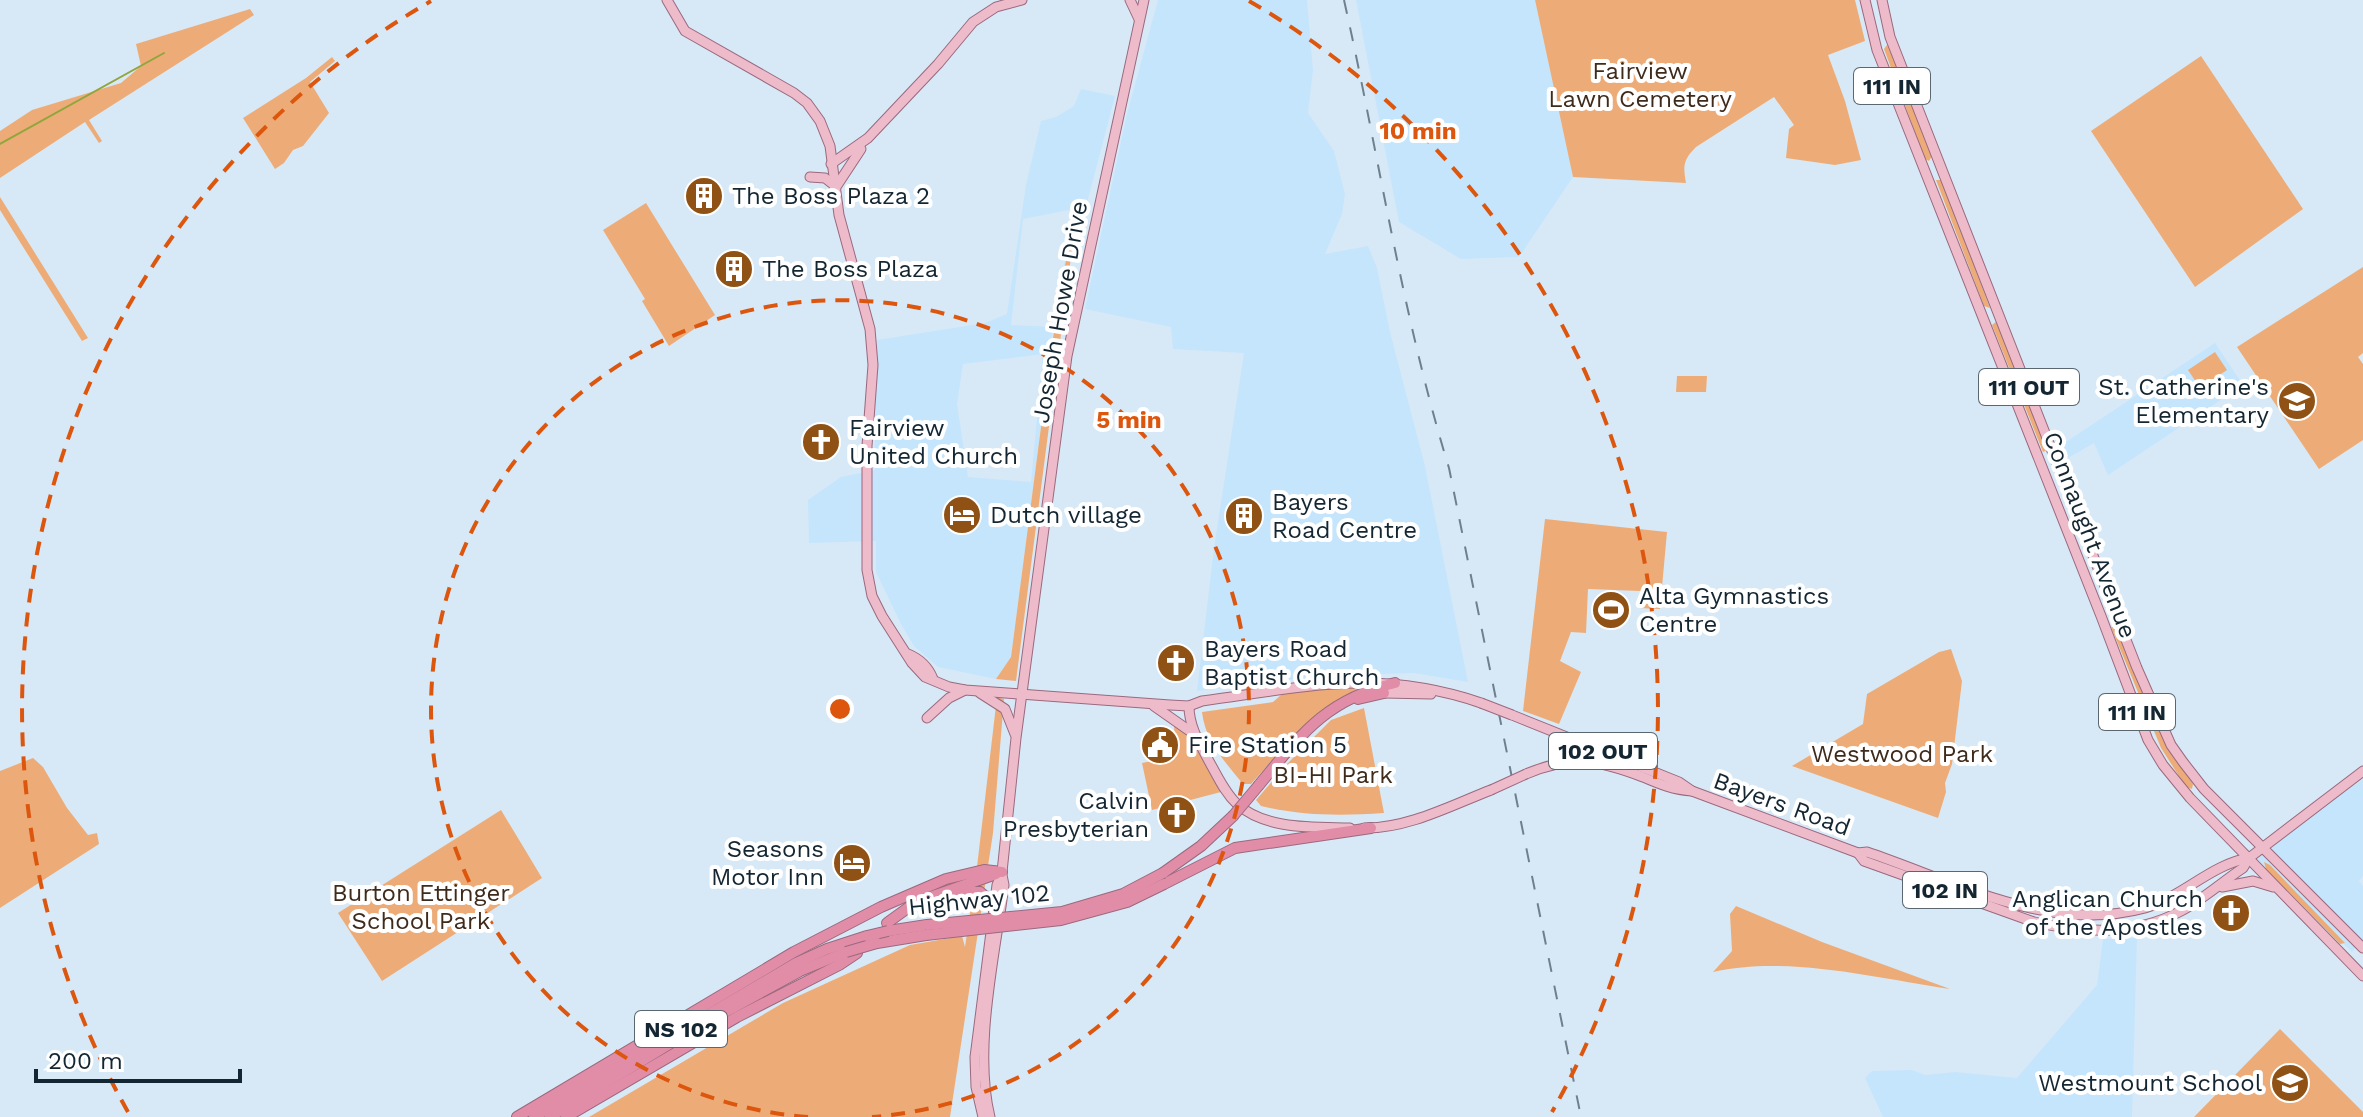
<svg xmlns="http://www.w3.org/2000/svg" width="2363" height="1117" font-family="'Work Sans',sans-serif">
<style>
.built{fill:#c5e5fc;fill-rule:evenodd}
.green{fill:#edac77}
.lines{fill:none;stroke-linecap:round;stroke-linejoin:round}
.stream{stroke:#90a63d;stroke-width:2}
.major-casing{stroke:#9a697e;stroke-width:11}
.highway-casing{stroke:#9a697e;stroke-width:12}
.major{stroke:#eebbca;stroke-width:9}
.highway{stroke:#e28da7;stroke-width:10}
.rail{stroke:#6e808d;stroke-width:2;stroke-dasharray:14 14;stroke-linecap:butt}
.major-bridge-casing{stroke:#9a697e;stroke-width:11;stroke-linecap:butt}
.highway-bridge-casing{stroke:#9a697e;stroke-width:12;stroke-linecap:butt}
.major-bridge{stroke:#eebbca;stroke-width:9}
.highway-bridge{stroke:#e28da7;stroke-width:10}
.ring{fill:none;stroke:#dd560e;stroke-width:4;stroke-dasharray:14 10}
.labels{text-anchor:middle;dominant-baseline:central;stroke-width:8;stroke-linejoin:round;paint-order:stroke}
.shield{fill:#fff;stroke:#5a6770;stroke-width:2}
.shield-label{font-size:22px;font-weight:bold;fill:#142632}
.park-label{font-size:24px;fill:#3f2b1b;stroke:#fff}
.poi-label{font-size:24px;fill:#142632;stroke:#fff;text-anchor:start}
.street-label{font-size:24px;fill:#142632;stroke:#fff}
.centre{fill:#dd560e;stroke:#fff;stroke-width:4}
.ring-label{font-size:24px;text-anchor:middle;font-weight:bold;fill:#dd560e;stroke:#fff;stroke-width:8;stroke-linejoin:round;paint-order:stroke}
</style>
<rect width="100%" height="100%" fill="#d7e9f7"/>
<!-- built -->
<g class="built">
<path d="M 1158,0 L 1307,0 L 1313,70 L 1308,113 L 1334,151 L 1345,194 L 1342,214 L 1325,254 L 1368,246 L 1377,268 L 1390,332 L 1425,466 L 1468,682 L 1414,673 L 1321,676 L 1197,691 L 1214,548 L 1244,353 L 1173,349 L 1171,327 L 1085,309 L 1127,114 Z"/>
<path d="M 1356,0 L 1535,0 L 1573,177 L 1519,257 L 1461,259 L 1399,222 Z"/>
<path d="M 1081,89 L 1115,96 L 1075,249 L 1068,249 L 1048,357 L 1050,357 L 1011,657 L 996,679 L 938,667 L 914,646 L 901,624 L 876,572 L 876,541 L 809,543 L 808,500 L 841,477 L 875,470 L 874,404 L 877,340 L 985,323 L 1007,314 L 1026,185 L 1041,121 L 1056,117 L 1074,106 ZM 1074,209 L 1053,327 L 1011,325 L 1023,219 ZM 1043,354 L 1031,482 L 968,477 L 957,404 L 963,364 Z"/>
<path d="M 2215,343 L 2243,385 L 2108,475 L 2094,443 L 2068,458 L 2064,448 L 2066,442 Z"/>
<path d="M 2363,779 L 2363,876 L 2359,881 L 2363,886 L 2363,939 L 2352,952 L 2251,853 Z"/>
<path d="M 2137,938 L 2132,1117 L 1883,1117 L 1865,1078 L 1872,1071 L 1912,1070 L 1925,1075 L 1955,1072 L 2017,1078 L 2097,985 L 2103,939 Z"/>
</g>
<!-- green -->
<g class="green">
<path d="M 1535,0 L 1855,0 L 1865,41 L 1828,55 L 1845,101 L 1861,160 L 1835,165 L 1786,158 L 1789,129 L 1794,125 L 1774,97 L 1696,147 C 1683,160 1683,166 1686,183 L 1573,177 Z"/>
<path d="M 250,9 L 254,15 L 89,120 L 102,141 L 99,143 L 85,122 L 0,178 L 0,131 L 32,110 L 121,83 L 141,66 L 136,44 Z"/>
<path d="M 1887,45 L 1890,46 L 1932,156 L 1929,161 L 1925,159 L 1884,49 Z"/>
<path d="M 2201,56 L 2303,209 L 2195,287 L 2091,131 Z"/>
<path d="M 332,57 L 335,61 L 310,82 L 329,113 L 303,146 L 293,150 L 284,163 L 275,169 L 243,118 L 306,78 Z"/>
<path d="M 1936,180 L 1942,180 L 1990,308 L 1984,306 Z"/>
<path d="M 0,197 L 88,338 L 82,341 L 0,210 Z"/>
<path d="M 646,203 L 715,315 L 669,346 L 642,301 L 645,299 L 603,230 Z"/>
<path d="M 1068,248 L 1072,249 L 1016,681 L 996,679 L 1011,657 L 1050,358 L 1047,357 L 1051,350 Z"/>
<path d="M 2363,267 L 2363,353 L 2358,357 L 2363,364 L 2363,440 L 2319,469 L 2237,347 Z"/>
<path d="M 1997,321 L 2049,449 L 2043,452 L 1992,325 Z"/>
<path d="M 2215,352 L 2227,370 L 2200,388 L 2188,370 Z"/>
<path d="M 1677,376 L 1707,376 L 1706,392 L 1676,392 Z"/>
<path d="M 1545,519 L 1667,532 L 1660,609 L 1639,608 L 1640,591 L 1588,589 L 1586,633 L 1571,632 L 1560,661 L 1581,672 L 1559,724 L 1523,711 Z"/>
<path d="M 2111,627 L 2116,627 L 2165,743 L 2193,784 L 2192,789 L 2186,787 L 2161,748 Z"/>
<path d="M 1951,649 L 1962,681 L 1952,764 L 1945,783 L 1946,792 L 1938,818 L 1792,766 L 1863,724 L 1867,694 L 1939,652 Z"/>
<path d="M 1349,685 L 1367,686 L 1328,707 L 1292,738 L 1251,784 L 1243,784 C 1226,763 1205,741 1202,712 L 1273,702 L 1282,694 Z"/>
<path d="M 997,697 L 1004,699 L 993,833 L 950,1117 L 589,1117 L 783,1003 L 910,945 L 962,936 L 965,947 L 977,867 Z"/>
<path d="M 1364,708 L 1384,813 C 1341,816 1302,816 1261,806 L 1256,800 L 1288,763 L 1331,720 Z"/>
<path d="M 1174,726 L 1186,731 L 1221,792 L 1152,810 L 1142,763 L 1176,756 Z"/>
<path d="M 33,758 L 43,767 L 67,808 L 88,835 L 97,833 L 99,844 L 0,908 L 0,771 Z"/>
<path d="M 501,810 L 542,878 L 382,981 L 338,913 Z"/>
<path d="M 2264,862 L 2270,865 L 2345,943 L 2340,944 L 2266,869 Z"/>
<path d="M 1736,906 L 1822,942 L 1950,989 C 1875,978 1787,955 1713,972 L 1732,951 L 1730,914 Z"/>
<path d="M 2280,1029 L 2363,1112 L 2363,1117 L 2194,1117 Z"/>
</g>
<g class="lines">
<!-- stream -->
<path class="stream" d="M 0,144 L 164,53"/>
<defs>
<g id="major">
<path d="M 667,0 L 685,31 L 794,93 L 807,103 L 820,121 L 830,146 L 839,215 L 870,329 L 873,365 L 867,446 L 867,570 L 872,596 L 882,616 L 912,663 L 925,677 L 949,687 L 965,690 L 1170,705 L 1189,706 L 1202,701 C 1306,687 1378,668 1481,703"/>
<path d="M 1130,0 L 1139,19"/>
<path d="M 1865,0 L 1877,50 L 2101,616 L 2148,740 L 2163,765 L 2190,798 L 2363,976"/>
<path d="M 1882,0 L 1890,37 L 2137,668 L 2171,745 L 2183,762 L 2204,789 L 2363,948"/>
<path d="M 831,164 L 868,138 L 938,64 L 973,22 L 996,7 L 1022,0"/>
<path d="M 810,177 L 825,178 L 834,185"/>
<path d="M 834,190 L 861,149"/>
<path d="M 908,654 C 920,659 928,666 933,679"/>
<path d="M 980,693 L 1005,709 L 1015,734"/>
<path d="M 1384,693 L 1431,694"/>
<path d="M 1154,706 L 1194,734"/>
<path d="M 1189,706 C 1189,727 1200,744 1210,763 C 1218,777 1225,793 1237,804 C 1266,830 1314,827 1350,828"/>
<path d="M 1512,715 L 1679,782 L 1692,791 L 1858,853 L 1867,852 C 1956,882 2049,934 2145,908 C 2182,897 2212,864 2249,858 L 2363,771"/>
<path d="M 927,718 L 949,698 L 965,690"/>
<path d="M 1526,774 C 1571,755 1599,760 1643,777 C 1659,784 1674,790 1692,791"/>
<path d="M 1364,828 C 1407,829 1452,805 1491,790"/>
<path d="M 1858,853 L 1864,861 L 2034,922 C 2084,933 2134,936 2181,911 C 2202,900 2222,882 2243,868 L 2249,858"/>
<path d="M 2222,887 L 2253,881 L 2273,887"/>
<path d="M 983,1117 L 976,1087 L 975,1057 L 997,885 L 1002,872 L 1016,738 L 1067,356 L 1144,0"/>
<path d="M 990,1117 C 973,1048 995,956 1004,885 L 1002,875"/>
</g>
<g id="highway">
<path d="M 1358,699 L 1384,693"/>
<path d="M 1259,785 C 1302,733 1327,699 1395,683"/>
<path d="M 1163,873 L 1201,846 L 1233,816"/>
<path d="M 1164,884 L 1235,848 L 1371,828"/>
<path d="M 952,892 L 980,892 L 994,904"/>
<path d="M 887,923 L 916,902 L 996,874"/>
<path d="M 888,931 L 927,925"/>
<path d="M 877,943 L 926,935"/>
<path d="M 698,1027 L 800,971 L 846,952"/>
<path d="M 517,1117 L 794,952 L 881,907 L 946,879 L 984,870 L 1002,872"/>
<path d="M 534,1117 L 796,963 L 827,949 L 867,936"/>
<path d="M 550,1117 L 671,1043"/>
<path d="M 566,1117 L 737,1017 L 839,965 L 857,953"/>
</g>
</defs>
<!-- major casing -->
<use href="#major" class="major-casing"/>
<!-- highway casing -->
<use href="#highway" class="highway-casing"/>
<!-- major -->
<use href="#major" class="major"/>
<!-- highway -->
<use href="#highway" class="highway"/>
<!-- rail -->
<path class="rail" d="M 1344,0 C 1379,156 1402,315 1449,468 L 1581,1117"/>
<defs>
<g id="major-bridge">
<path d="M 1481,703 L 1512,715"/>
<path d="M 1491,790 L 1526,774"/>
</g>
<g id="highway-bridge">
<path d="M 1233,816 L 1259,785"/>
<path d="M 927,925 L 1062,912 L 1123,894 L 1163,873"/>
<path d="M 926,935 L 1061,920 L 1127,902 L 1164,884"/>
<path d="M 867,936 L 888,931"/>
<path d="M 846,952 L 877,943"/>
</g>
</defs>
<!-- major-bridge casing -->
<use href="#major-bridge" class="major-bridge-casing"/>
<!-- highway-bridge casing -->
<use href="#highway-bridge" class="highway-bridge-casing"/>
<!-- major-bridge -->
<use href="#major-bridge" class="major-bridge"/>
<!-- highway-bridge -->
<use href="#highway-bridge" class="highway-bridge"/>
</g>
<!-- distance rings -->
<g class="ring">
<path d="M808 1117A409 409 0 1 1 872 1117"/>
<path d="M128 1112A818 818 0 0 1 431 1M1249 1A818 818 0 0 1 1552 1112"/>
</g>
<!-- icons -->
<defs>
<symbol id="building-disc" viewBox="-11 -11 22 22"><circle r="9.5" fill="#8f5214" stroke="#fff"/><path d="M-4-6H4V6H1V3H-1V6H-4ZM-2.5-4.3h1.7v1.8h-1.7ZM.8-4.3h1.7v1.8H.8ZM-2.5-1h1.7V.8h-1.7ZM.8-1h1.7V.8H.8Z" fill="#fff"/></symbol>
<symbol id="school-disc" viewBox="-11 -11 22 22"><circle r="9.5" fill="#8f5214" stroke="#fff"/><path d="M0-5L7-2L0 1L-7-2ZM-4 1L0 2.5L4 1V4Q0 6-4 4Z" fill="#fff"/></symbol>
<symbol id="church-disc" viewBox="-11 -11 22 22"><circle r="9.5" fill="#8f5214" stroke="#fff"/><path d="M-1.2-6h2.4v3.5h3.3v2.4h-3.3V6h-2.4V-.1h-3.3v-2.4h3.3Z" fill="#fff"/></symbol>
<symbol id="hotel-disc" viewBox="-11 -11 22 22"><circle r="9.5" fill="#8f5214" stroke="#fff"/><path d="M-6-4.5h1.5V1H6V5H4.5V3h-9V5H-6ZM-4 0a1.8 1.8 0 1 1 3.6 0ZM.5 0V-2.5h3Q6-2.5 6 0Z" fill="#fff"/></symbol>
<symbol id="stadium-disc" viewBox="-11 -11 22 22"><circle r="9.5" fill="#8f5214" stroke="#fff"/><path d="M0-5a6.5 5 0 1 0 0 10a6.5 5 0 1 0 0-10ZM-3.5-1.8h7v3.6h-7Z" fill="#fff"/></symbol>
<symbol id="civic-disc" viewBox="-11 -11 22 22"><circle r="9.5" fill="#8f5214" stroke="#fff"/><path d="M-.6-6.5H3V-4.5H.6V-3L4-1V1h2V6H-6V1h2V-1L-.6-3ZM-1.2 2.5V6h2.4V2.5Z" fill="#fff"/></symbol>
</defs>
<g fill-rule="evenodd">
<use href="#building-disc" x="682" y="174" width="44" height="44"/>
<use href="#building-disc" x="712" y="247" width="44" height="44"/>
<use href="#school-disc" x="2275" y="379" width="44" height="44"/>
<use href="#church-disc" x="799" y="420" width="44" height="44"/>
<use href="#hotel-disc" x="940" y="493" width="44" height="44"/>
<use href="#building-disc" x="1222" y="494" width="44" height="44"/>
<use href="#stadium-disc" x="1589" y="588" width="44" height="44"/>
<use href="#church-disc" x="1154" y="641" width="44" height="44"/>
<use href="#civic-disc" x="1138" y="723" width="44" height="44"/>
<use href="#church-disc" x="1155" y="793" width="44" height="44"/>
<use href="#hotel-disc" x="830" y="841" width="44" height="44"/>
<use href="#church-disc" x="2209" y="891" width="44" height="44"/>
<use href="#school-disc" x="2268" y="1061" width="44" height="44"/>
</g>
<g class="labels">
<!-- shield labels -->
<g class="shield">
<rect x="1854" y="68" width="76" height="36" rx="6"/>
<rect x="1979" y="369" width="100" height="36" rx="6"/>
<rect x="2099" y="694" width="76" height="36" rx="6"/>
<rect x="1549" y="733" width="108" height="36" rx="6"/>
<rect x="1903" y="872" width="84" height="36" rx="6"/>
<rect x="635" y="1011" width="92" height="36" rx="6"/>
</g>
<g class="shield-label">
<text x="1892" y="86">111 IN</text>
<text x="2029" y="387">111 OUT</text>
<text x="2137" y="712">111 IN</text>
<text x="1603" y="751">102 OUT</text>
<text x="1945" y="890">102 IN</text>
<text x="681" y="1029">NS 102</text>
</g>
<!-- park labels -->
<g class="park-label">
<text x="1640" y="71">Fairview<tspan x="1640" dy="28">Lawn Cemetery</tspan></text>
<text x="1902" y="754">Westwood Park</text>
<text x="1333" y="775">BI-HI Park</text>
<text x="421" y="893">Burton Ettinger<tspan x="421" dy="28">School Park</tspan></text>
</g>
<!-- poi labels -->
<g class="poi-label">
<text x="732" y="196">The Boss Plaza 2</text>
<text x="762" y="269">The Boss Plaza</text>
<text x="2269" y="387" text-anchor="end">St. Catherine's<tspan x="2269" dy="28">Elementary</tspan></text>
<text x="849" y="428">Fairview<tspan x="849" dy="28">United Church</tspan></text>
<text x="1272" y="502">Bayers<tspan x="1272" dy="28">Road Centre</tspan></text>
<text x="990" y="515">Dutch village</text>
<text x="1639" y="596">Alta Gymnastics<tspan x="1639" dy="28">Centre</tspan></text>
<text x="1204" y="649">Bayers Road<tspan x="1204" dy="28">Baptist Church</tspan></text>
<text x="1188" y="745">Fire Station 5</text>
<text x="1149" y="801" text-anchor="end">Calvin<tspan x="1149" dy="28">Presbyterian</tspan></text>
<text x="824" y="849" text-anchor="end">Seasons<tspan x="824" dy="28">Motor Inn</tspan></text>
<text x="2203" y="899" text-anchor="end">Anglican Church<tspan x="2203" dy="28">of the Apostles</tspan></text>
<text x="2262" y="1083" text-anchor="end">Westmount School</text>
</g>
<!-- street labels -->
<g class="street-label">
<text transform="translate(1060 312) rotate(-80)">Joseph Howe Drive</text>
<text transform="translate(2090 535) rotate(69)">Connaught Avenue</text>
<text transform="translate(1782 804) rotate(20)">Bayers Road</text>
<text transform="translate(979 900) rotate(-6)">Highway 102</text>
</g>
</g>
<circle cx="840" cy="709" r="12" class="centre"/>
<g class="ring-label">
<text x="1418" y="139">10 min</text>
<text x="1129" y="428">5 min</text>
</g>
<!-- scale -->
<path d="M36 1069v12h204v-12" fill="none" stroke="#142632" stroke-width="4"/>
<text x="48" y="1069" font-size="24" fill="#142632" stroke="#ffffff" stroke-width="6" paint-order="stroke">200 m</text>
</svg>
